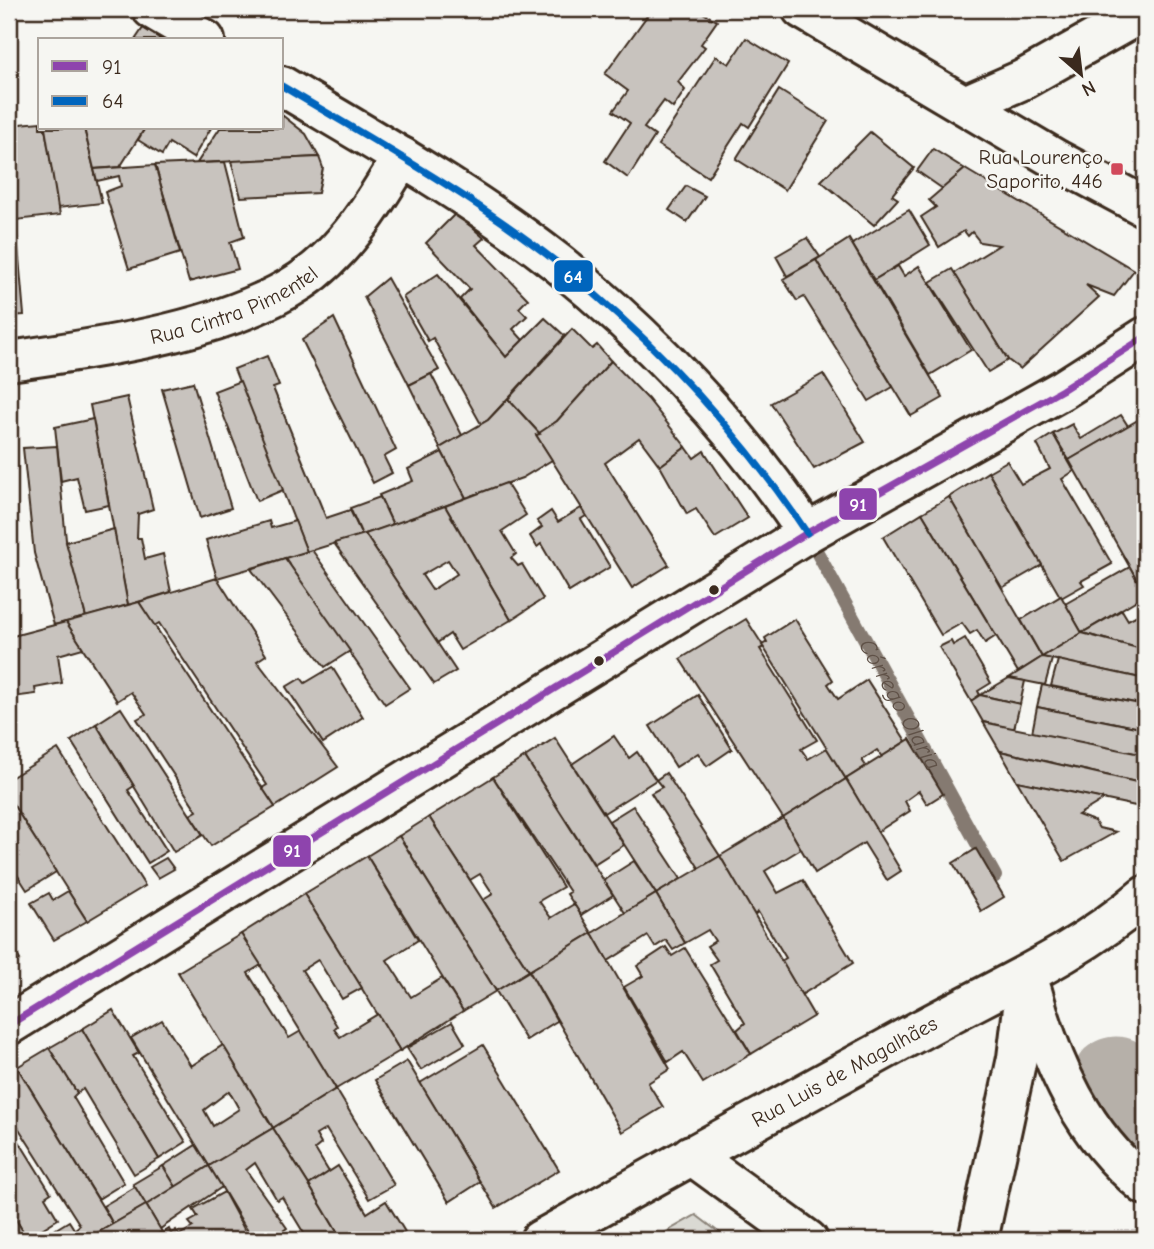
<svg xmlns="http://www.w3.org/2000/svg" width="1154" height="1249" font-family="'Comic Neue',sans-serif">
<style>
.green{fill:#dad9d3;stroke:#8a8278;stroke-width:2}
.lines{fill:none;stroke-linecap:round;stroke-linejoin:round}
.stream{stroke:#857a71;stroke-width:14}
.river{stroke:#b6b0a9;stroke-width:89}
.building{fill:#c8c3be;stroke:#3b2a1e;stroke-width:2;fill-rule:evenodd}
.minor-casing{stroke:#3b2a1e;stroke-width:44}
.minor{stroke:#f6f6f2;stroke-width:38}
.bus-1-casing{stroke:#f6f6f2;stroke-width:12}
.bus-2-casing{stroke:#f6f6f2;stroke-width:12}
.bus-1{stroke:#8e44ad;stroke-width:7}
.bus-2{stroke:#0065bd;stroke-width:7}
.poi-dot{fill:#d1495b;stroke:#f6f6f2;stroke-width:2.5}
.bus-dot{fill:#3b2a1e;stroke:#f6f6f2;stroke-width:2.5}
.labels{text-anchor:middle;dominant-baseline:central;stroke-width:5;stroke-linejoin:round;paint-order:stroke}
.poi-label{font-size:21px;fill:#3b2a1e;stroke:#f6f6f2;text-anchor:end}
.street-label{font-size:21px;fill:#3b2a1e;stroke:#f6f6f2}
.water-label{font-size:23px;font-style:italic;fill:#605248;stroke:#f6f6f2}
.line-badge{stroke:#f6f6f2;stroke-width:2.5}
.badge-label{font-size:19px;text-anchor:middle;font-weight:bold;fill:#fff}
</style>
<rect width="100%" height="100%" fill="#f6f6f2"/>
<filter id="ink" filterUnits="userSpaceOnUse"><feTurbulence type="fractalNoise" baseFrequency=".0143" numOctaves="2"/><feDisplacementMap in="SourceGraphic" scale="14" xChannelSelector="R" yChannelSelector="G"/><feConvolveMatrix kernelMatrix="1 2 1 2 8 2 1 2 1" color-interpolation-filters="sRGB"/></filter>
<g filter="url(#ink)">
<!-- green -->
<path class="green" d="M 696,1215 L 729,1240 L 652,1240 Z"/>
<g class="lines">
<!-- stream -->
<path class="stream" id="s1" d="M 807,534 L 995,876"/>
<!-- river -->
<path class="river" d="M 1116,1081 L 1145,1127"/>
</g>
<!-- building -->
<g class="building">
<path d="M 652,9 L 696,9 L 717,21 L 701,44 L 705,47 L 678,82 L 685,90 L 673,108 L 664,101 L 644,128 L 655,136 L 628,178 L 605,161 L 630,123 L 613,111 L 628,91 L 605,74 Z"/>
<path d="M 143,28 L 162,40 L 135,40 Z"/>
<path d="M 746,38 L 788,64 L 749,127 L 743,123 L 708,177 L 658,145 L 716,56 L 729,64 Z"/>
<path d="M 779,90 L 828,121 L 785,190 L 736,159 Z"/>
<path d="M 282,115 L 306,134 L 319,157 L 197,163 L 220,128 L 282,128 Z"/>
<path d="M 40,122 L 40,128 L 45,128 L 60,215 L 16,220 L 9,125 Z"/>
<path d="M 45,128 L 84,128 L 102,203 L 58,208 Z"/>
<path d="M 84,128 L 145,128 L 120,167 L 94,169 Z"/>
<path d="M 145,128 L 211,128 L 193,158 L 169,143 L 162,155 L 138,140 Z"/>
<path d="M 870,132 L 914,168 L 892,195 L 898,199 L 874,225 L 821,181 Z"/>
<path d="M 933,149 L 965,169 L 943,189 L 917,171 Z"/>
<path d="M 319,157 L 323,168 L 318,193 L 241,197 L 231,161 Z"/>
<path d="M 225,162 L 244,237 L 230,242 L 238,269 L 189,282 L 155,165 Z"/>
<path d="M 155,165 L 180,253 L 129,269 L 105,192 L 121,186 L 119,176 L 97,181 L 94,169 Z"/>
<path d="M 965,169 L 1134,270 L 1114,296 L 1086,285 L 1099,297 L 1020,369 L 1008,360 L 954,273 L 999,245 L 980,242 L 972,232 L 968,236 L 964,231 L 939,247 L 921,217 L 936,207 L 929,200 Z"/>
<path d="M 686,186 L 705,196 L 687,222 L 669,210 Z"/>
<path d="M 909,210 L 930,245 L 874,280 L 852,244 Z"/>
<path d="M 15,212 L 24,315 L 9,316 L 9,214 Z"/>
<path d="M 456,213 L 484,238 L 476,245 L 528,299 L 519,308 L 527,316 L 513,329 L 523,340 L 506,357 L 460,299 L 470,289 L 426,243 Z"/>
<path d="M 807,238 L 820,257 L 787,276 L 776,256 Z"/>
<path d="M 849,239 L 943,398 L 911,416 L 816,260 Z"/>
<path d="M 816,260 L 893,387 L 869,401 L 804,297 L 797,301 L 783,279 Z"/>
<path d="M 898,266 L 904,276 L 919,266 L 971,350 L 930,375 L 874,280 Z"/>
<path d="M 952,269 L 1008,360 L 988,372 L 930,282 Z"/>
<path d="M 438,274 L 506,357 L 545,318 L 565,336 L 488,420 L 481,424 L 433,338 L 428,341 L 403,297 Z"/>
<path d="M 387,278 L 439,370 L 409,385 L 364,297 Z"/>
<path d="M 334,318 L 396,450 L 384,457 L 392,473 L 373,483 L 302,340 Z"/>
<path d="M 572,329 L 592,349 L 597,345 L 611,361 L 557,421 L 540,434 L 508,399 Z"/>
<path d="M 267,356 L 279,386 L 273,388 L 326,518 L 350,510 L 362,535 L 307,552 L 234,369 Z"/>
<path d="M 611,361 L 648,399 L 686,447 L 660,466 L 639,438 L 605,463 L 669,565 L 632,588 L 536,435 L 557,421 Z"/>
<path d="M 431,374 L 462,435 L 440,448 L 409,385 Z"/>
<path d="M 823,374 L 865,442 L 814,469 L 771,403 Z"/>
<path d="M 240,381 L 283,490 L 257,501 L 214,391 Z"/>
<path d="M 193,382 L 231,508 L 200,518 L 162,389 Z"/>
<path d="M 127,397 L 153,509 L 138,514 L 137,538 L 141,538 L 145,559 L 163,554 L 171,592 L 128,605 L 90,405 Z"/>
<path d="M 508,399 L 540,434 L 536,435 L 552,460 L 522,478 L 466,498 L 440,448 L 488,420 Z"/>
<path d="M 1121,415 L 1128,426 L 1069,460 L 1053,434 L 1072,424 L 1081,439 Z"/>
<path d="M 1143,417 L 1145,417 L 1145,582 L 1140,585 L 1069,460 Z"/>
<path d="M 93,419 L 109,505 L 85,510 L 77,477 L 61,481 L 55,427 Z"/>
<path d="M 1053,434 L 1074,471 L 1062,479 L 1112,564 L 1081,581 L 1084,585 L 1061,598 L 988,472 L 1007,461 L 1021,484 L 1050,469 L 1037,444 Z"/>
<path d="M 57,446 L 66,540 L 86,617 L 54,625 L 34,553 L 23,448 Z"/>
<path d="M 686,447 L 694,458 L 704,451 L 748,518 L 715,538 L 696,509 L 687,514 L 660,466 Z"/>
<path d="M 442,452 L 466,498 L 393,525 L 379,495 L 413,481 L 408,469 Z"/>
<path d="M 988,472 L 1042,565 L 1002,588 L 949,497 Z"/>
<path d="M 506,483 L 526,515 L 502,531 L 516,554 L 511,558 L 518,566 L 522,564 L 543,599 L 511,620 L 445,506 Z"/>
<path d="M 380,497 L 393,525 L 362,535 L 350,508 Z"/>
<path d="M 949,497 L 1042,657 L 1018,672 L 922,513 Z"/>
<path d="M 445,506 L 511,620 L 460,650 L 450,634 L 437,643 L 365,534 ZM 448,560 L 457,574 L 432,590 L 422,575 Z"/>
<path d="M 581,508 L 586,516 L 581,519 L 610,567 L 569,592 L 541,544 L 537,547 L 530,536 L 542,527 L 537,521 L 551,511 L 558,522 Z"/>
<path d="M 922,513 L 996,636 L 985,643 L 977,630 L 970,634 L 962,623 L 941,635 L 883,537 Z"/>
<path d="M 269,521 L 271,528 L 295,521 L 307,552 L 217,578 L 206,540 Z"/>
<path d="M 114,529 L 128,605 L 86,617 L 66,542 Z"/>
<path d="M 365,534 L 456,671 L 434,684 L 334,543 Z"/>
<path d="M 312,550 L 410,688 L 385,704 L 285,558 Z"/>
<path d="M 285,558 L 350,651 L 325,667 L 251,569 Z"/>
<path d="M 1130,567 L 1145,595 L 1082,633 L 1065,604 Z"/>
<path d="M 217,578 L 266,655 L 257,661 L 338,767 L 275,807 L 262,788 L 267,785 L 159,623 L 154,626 L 139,602 Z"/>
<path d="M 1061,596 L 1082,633 L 1042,657 L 1021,620 Z"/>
<path d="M 139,602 L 275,807 L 211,846 L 190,815 L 197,811 L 137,719 L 146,714 L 131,692 L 117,701 L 66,622 Z"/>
<path d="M 1122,610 L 1128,620 L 1145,611 L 1145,650 L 1082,633 Z"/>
<path d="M 746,619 L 764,647 L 760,649 L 817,740 L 801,749 L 808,759 L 827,748 L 846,779 L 783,818 L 680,659 Z"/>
<path d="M 795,619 L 833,680 L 828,684 L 838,699 L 867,680 L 906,741 L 882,757 L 877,750 L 862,760 L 866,766 L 846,779 L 762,645 L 767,642 L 765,638 Z"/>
<path d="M 66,622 L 83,648 L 58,655 L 62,683 L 35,688 L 36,694 L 13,697 L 9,683 L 9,637 Z"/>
<path d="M 1082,633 L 1145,650 L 1145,679 L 1042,657 Z"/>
<path d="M 965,638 L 991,683 L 978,691 L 980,695 L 971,701 L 939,647 L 951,641 L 953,645 Z"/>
<path d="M 1042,657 L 1052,659 L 1045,685 L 1009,678 Z"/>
<path d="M 1058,660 L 1145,679 L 1145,705 L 1051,686 Z"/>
<path d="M 332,667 L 363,717 L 323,743 L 286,687 L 301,678 L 305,683 Z"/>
<path d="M 1009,678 L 1025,681 L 1020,704 L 980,695 Z"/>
<path d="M 1042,685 L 1145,705 L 1145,729 L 1037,707 Z"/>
<path d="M 698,695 L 732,749 L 707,766 L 698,753 L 676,767 L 650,726 Z"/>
<path d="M 980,695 L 1020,704 L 1014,729 L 983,722 L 971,701 Z"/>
<path d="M 1037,707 L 1145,729 L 1145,755 L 1032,733 Z"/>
<path d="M 121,708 L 203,835 L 174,852 L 96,724 Z"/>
<path d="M 983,722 L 1145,755 L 1145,784 L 1000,751 Z"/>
<path d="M 96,724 L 134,786 L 128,790 L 167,851 L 148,863 L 71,741 Z"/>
<path d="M 614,736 L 629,758 L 637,752 L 656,780 L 604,813 L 572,764 Z"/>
<path d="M 555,738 L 624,845 L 594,864 L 525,757 Z"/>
<path d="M 910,739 L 943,794 L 927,804 L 919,791 L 905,801 L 910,811 L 877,832 L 846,779 Z"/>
<path d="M 58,749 L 145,886 L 87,921 L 9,798 L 9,779 Z"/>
<path d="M 1000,751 L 1145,784 L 1145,808 L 1017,781 Z"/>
<path d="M 525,757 L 613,895 L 581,915 L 567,894 L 570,892 L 493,777 Z"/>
<path d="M 666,773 L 720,856 L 699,868 L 651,793 L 662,787 L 656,780 Z"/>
<path d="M 493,777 L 563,887 L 539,901 L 551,918 L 574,904 L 592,933 L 529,971 L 483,900 L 493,894 L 480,874 L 470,880 L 429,817 Z"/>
<path d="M 846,779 L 901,871 L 887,880 L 864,843 L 815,873 L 783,818 Z"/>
<path d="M 1017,781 L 1104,799 L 1078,815 L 1094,821 L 1099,828 L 1116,832 L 1064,861 Z"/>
<path d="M 9,798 L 56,872 L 27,890 L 9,862 Z"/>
<path d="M 633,806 L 681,879 L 656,894 L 609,821 Z"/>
<path d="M 429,817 L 529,971 L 496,991 L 399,836 Z"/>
<path d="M 783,818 L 801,849 L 765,871 L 778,893 L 803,880 L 853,963 L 801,995 L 781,961 L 786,958 L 758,912 L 754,915 L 720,856 Z"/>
<path d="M 399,836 L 496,991 L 463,1011 L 367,856 Z"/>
<path d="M 976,849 L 1004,897 L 981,911 L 953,863 Z"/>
<path d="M 367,856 L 418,940 L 387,960 L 411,997 L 442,978 L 463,1011 L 400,1051 L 304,894 Z"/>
<path d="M 720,856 L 814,1016 L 751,1054 L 737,1030 L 745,1023 L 710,964 L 717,960 L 707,946 L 715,941 L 708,930 L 685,943 L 656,894 Z"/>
<path d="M 166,858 L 174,869 L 158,878 L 150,867 Z"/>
<path d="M 634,861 L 656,894 L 625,913 L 604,880 Z"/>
<path d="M 68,891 L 87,921 L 54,940 L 31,903 L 49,893 L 53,900 Z"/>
<path d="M 304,894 L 362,988 L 342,999 L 318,960 L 302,970 L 337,1026 L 334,1029 L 340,1037 L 378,1014 L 400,1051 L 336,1089 L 241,934 Z"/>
<path d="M 656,894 L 685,943 L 673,950 L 666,940 L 655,947 L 648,936 L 608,961 L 592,933 Z"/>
<path d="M 592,933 L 670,1069 L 648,1083 L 663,1107 L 622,1132 L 529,971 Z"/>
<path d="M 241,934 L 261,965 L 248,973 L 289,1038 L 301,1031 L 336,1089 L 273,1128 L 178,972 Z"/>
<path d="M 9,941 L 20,960 L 9,967 Z"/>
<path d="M 666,947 L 672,956 L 685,948 L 751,1054 L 703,1083 L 683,1052 L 668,1062 L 624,987 L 643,976 L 637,966 Z"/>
<path d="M 529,971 L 557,1021 L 526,1040 L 496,991 Z"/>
<path d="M 113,1010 L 139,1053 L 133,1056 L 186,1142 L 159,1159 L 82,1029 Z"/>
<path d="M 162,1020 L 191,1066 L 223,1045 L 273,1128 L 209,1166 L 131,1038 ZM 229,1091 L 239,1109 L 213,1126 L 204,1110 Z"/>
<path d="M 452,1022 L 465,1044 L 421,1070 L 407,1048 Z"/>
<path d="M 82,1029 L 159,1159 L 134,1174 L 83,1089 L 77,1093 L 49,1048 Z"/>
<path d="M 483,1045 L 559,1170 L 496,1208 L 420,1083 Z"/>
<path d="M 49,1048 L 77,1093 L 73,1097 L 124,1183 L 98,1199 L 17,1067 Z"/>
<path d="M 407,1061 L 480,1182 L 449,1202 L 375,1080 Z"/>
<path d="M 17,1067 L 113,1224 L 85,1240 L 81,1240 L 74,1230 L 80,1225 L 9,1113 L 9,1072 Z"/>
<path d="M 336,1089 L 394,1185 L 369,1199 L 326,1129 L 316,1135 L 321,1144 L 315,1149 L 329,1172 L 309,1185 L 273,1128 Z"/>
<path d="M 9,1125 L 51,1193 L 45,1197 L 58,1219 L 27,1238 L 9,1208 Z"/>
<path d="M 273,1128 L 309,1185 L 342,1240 L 308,1240 L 282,1197 L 277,1200 L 255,1163 L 246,1170 L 287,1228 L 280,1233 L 284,1240 L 254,1240 L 244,1225 L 209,1166 Z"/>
<path d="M 196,1145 L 209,1166 L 176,1187 L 163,1166 Z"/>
<path d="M 163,1166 L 176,1187 L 146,1205 L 133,1184 Z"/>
<path d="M 209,1166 L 222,1187 L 160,1229 L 146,1205 Z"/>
<path d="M 338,1166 L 367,1213 L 386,1201 L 405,1232 L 392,1240 L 342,1240 L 309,1185 Z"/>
<path d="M 135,1187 L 146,1205 L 113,1224 L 103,1206 Z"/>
<path d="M 224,1192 L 250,1240 L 168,1240 L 163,1233 L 169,1229 L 171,1234 L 176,1230 L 179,1235 L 193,1227 L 189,1222 L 198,1217 L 193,1209 Z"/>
<path d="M 146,1205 L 162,1232 L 147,1240 L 85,1240 Z"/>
<path d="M 9,1208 L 27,1238 L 23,1240 L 9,1240 Z"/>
<path d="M 69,1221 L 81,1240 L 38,1240 Z"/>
</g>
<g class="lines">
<defs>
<g id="minor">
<path d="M 152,9 L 205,40"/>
<path d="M 802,9 L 1057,160 L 1145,207"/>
<path d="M 282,86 C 376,142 473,196 559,264 C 654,341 739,431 807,533"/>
<path d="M 965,105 L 1022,80 L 1145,11"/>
<path id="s2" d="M 9,361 C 99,348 224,332 301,281 C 345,252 376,201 402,157"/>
<path d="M 1032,991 C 1052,1065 1083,1135 1145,1185"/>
<path d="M 9,1025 L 807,533 L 1062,390 L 1145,337"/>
<path d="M 691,1155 L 808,1240"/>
<path id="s3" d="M 540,1240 C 667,1169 794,1099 922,1029 C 1001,986 1076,955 1145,896"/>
<path d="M 978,1240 L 1017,1058 L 1027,975"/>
</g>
</defs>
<!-- minor casing -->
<use href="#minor" class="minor-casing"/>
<!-- minor -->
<use href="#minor" class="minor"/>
<defs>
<path id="bus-1" d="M 9,1025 L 807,533 L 1062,390 L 1145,337"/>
<path id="bus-2" d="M 282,86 C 376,142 473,196 559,264 C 654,341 739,431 807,533"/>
</defs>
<!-- bus-1 casing -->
<use href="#bus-1" class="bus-1-casing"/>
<!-- bus-2 casing -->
<use href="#bus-2" class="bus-2-casing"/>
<!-- bus-1 -->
<use href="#bus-1" class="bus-1"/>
<!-- bus-2 -->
<use href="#bus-2" class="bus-2"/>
</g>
</g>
<!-- markers -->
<rect class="poi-dot" x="1110" y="162" width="14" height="14" rx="3.5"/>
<g class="bus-dot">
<circle cx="714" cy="590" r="6"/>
<circle cx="599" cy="661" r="6"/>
</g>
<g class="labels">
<!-- poi labels -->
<g class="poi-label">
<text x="1103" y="157">Rua Lourenço<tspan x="1103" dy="24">Saporito, 446</tspan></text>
</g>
<!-- street labels -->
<g class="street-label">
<text stroke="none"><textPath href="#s2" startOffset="233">Rua Cintra Pimentel</textPath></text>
<text stroke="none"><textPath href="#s3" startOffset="348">Rua Luis de Magalhães</textPath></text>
</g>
<!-- water labels -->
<g class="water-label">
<text stroke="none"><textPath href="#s1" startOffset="194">Córrego Olaria</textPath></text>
</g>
</g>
<g class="line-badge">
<rect x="553" y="259" width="41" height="34" rx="7" fill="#0065bd"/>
<rect x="838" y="487" width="40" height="34" rx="7" fill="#8e44ad"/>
<rect x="272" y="834" width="40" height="34" rx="7" fill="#8e44ad"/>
</g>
<g class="badge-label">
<text x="573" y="283">64</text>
<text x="858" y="511">91</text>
<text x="292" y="857">91</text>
</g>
<!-- margin -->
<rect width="1154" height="1249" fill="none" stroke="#f6f6f2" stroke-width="35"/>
<rect x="18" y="18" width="1119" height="1214" fill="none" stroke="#3b2a1e" stroke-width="2.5" filter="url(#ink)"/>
<!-- legend -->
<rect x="38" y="38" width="245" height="91" fill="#f6f6f2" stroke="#aba49d" stroke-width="2"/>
<rect x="52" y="61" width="35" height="10" fill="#8e44ad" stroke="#aba49d" stroke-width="2"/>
<text x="102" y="74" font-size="21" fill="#3b2a1e">91</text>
<rect x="52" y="96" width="35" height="10" fill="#0065bd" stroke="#aba49d" stroke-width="2"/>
<text x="102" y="108" font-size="21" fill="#3b2a1e">64</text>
<!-- north arrow -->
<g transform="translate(1081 74) rotate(152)" stroke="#f6f6f2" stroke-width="5" paint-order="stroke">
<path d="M0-5L12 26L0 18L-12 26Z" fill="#3b2a1e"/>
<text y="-10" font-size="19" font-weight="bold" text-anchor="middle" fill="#3b2a1e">N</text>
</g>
</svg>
